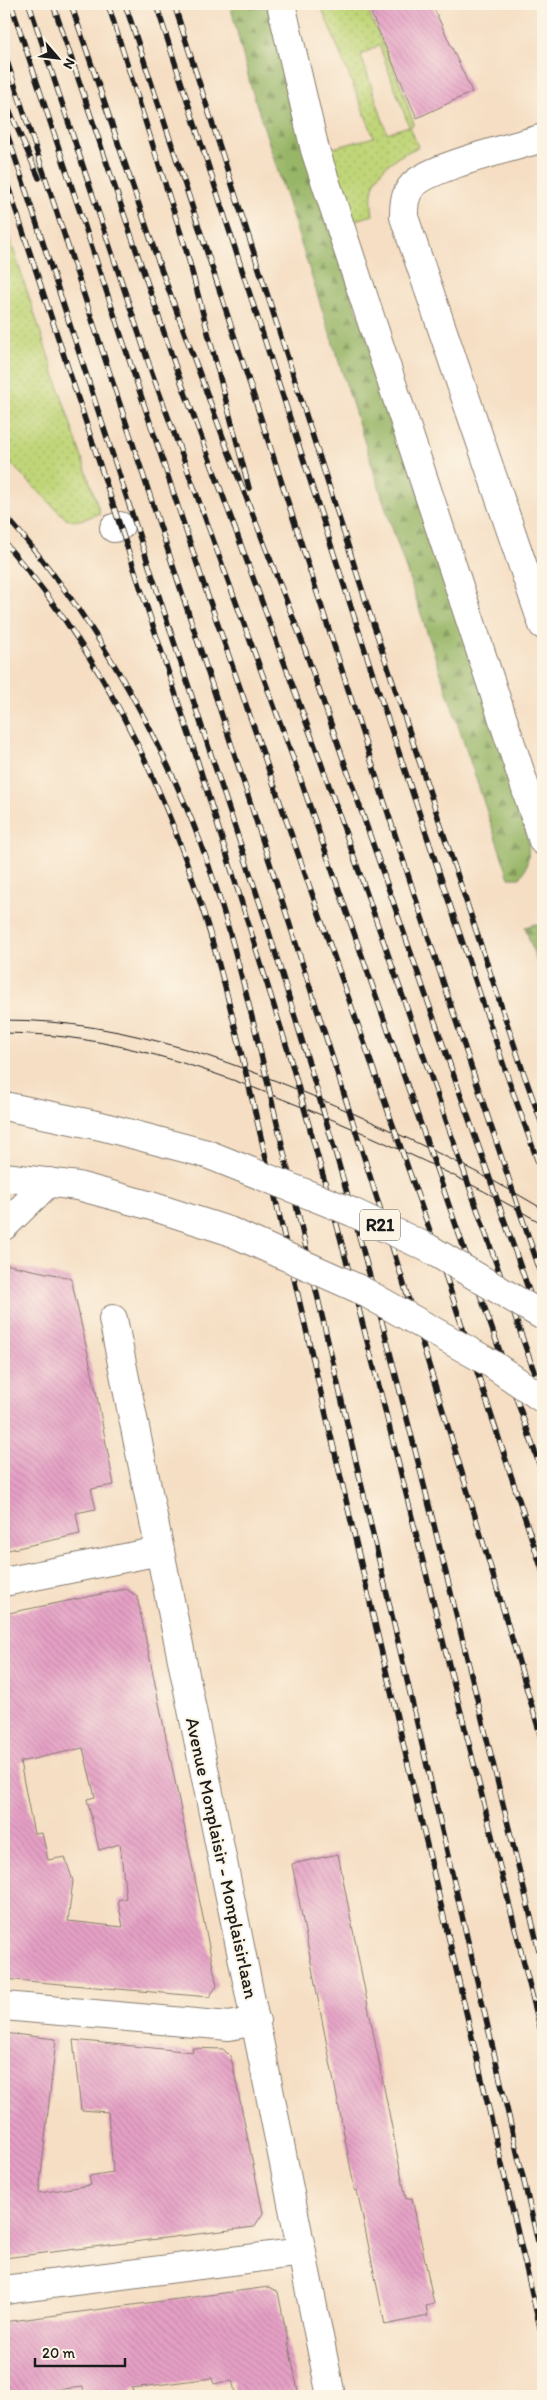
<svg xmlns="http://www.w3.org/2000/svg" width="547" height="2400" font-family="Itim,sans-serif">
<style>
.grass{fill:url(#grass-dots);stroke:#6e784a;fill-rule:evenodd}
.forest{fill:url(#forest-firs);stroke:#5a6942}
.building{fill:url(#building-back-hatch);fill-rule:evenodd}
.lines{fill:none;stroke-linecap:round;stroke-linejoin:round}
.minor-casing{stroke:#887d70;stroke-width:30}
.major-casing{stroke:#887d70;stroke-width:30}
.minor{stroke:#fff;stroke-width:28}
.major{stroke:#fff;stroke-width:28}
.tram{stroke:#1c1c1c;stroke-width:1}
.rail-casing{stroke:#1c1c1c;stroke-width:5.5}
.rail{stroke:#fcf5e5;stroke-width:4;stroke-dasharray:11;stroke-linecap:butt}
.major-bridge-casing{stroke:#887d70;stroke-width:30;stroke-linecap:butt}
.major-bridge{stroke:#fff;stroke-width:28}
.labels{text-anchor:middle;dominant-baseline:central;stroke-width:4;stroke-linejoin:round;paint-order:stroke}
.shield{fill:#fcf5e5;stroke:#5f5d58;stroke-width:1}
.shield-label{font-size:18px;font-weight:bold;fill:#1c1c1c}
.street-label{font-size:19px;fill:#1c1c1c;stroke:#fcf5e5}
</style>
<defs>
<pattern id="grass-dots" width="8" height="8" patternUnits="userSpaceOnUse" patternTransform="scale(1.25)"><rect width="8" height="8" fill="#c0d578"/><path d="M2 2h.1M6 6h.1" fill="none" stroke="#a4b667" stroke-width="1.8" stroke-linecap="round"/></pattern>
<pattern id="forest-firs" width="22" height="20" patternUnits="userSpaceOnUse" patternTransform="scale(1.25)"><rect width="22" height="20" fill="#98b668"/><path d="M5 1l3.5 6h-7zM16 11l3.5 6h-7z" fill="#7b9355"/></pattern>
<pattern id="building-back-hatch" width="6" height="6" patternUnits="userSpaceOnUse" patternTransform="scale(1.25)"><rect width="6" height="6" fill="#e5a0c5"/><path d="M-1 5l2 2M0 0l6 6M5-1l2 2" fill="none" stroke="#c489a9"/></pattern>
</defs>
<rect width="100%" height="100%" fill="#fcf5e5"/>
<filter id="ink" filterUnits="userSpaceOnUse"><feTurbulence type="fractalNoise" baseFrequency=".02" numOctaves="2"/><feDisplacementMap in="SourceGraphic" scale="10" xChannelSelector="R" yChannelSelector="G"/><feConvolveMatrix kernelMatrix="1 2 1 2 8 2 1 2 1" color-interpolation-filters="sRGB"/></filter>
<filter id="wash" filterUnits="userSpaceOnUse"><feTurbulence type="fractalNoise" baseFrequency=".0096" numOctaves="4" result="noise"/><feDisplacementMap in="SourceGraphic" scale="20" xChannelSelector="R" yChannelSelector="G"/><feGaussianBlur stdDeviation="1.12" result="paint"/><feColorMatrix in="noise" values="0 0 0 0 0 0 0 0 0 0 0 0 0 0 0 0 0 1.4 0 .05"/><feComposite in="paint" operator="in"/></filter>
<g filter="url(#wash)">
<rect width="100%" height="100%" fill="#f5dec3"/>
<!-- grass -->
<g class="grass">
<path d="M 316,4 L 365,4 L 401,86 L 414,124 L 410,127 L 418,147 C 386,162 366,175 373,215 L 346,223 L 323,151 L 374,137 L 323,11 ZM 379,45 L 409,126 L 387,133 L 361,55 Z"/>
<path d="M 4,221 L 100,513 C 89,517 77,524 66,519 L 4,457 Z"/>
</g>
<!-- forest -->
<g class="forest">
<path d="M 230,4 L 267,4 L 321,203 L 522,801 C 525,825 536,857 520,878 L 509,878 L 386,509 L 251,87 Z"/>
<path d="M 536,924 L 543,926 L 543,980 L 525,927 Z"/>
</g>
<g id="blocks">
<!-- building -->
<g class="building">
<path d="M 367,4 L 432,4 L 472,92 L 417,118 Z"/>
<path d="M 4,1264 L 71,1278 L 95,1386 L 114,1485 L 91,1489 L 96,1509 L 76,1513 L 80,1534 L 4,1551 Z"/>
<path d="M 126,1589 L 137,1596 L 206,1932 L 217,1986 L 209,1997 L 4,1979 L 4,1614 ZM 83,1748 L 95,1797 L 87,1799 L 99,1850 L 120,1844 L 126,1898 L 118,1900 L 123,1927 L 68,1921 L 73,1881 L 65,1857 L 48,1860 L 42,1833 L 34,1834 L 20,1762 Z"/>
<path d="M 338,1854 L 406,2199 L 412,2198 L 434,2304 L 426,2306 L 428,2316 L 385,2325 L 357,2190 L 355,2191 L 292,1864 Z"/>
<path d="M 4,2033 L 56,2039 L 39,2193 L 91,2185 L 89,2176 L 113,2172 L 108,2112 L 81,2110 L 73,2040 L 193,2052 L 192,2048 L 223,2049 L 231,2057 L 263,2213 L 254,2227 L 4,2258 Z"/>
<path d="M 269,2287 L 278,2292 L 299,2396 L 236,2396 L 232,2380 L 214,2384 L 212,2378 L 132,2388 L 133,2391 L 108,2394 L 109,2396 L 84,2396 L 83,2387 L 4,2395 L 4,2322 Z"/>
</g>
</g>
</g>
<g filter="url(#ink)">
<use href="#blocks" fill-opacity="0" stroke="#887d70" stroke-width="1"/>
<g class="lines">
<defs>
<g id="minor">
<path d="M 281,4 L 315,150 L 543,841"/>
<path d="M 543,138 C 515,147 431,166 413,185 C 404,195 404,205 404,217 L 543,625"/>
<path d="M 114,528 L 120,526"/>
<path d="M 4,1226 L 49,1182"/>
<path d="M 113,1319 L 331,2396"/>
<path d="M 4,1582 L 160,1551"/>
<path d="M 4,2006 L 229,2026 L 256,2021"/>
<path d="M 4,2290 L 302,2252"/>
</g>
<g id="major">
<path d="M 4,1106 L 101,1126 L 207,1154"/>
<path d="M 4,1177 L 78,1186 L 148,1205 L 229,1231"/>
</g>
</defs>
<!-- minor casing -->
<use href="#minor" class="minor-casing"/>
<!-- major casing -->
<use href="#major" class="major-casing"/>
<!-- minor -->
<use href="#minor" class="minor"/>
<!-- major -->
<use href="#major" class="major"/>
<!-- tram -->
<g class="tram">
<path d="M 4,1020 C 129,1020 243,1065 357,1115 C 420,1144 483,1173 543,1209"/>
<path d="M 4,1033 C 112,1034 204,1067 302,1107 C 385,1141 466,1179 543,1224"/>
</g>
<defs>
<g id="rail">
<path d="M 11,4 L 203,582 L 444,1271 L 543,1573"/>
<path d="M 29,4 L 152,373 L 292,755 L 543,1475"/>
<path d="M 53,4 L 176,368 L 320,760 L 543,1397"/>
<path d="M 71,4 L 157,258 L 227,448 L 302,641 L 543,1331"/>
<path d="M 108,4 L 187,253 L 249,488"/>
<path d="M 125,4 C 268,428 397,856 543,1279"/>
<path d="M 156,4 L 375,681 L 509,1081 L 543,1176"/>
<path d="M 174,4 L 369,611 L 524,1074 L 543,1127"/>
<path d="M 4,52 C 189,615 377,1176 543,1744"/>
<path d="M 4,98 L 39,178"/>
<path d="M 4,124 L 265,919 C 297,1023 329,1127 358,1232 C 424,1476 482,1721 543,1966"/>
<path d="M 4,174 L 195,753 L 289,1054 L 338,1229 L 385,1410 L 543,2039"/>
<path d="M 4,514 C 89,610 156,725 201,844 C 224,906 240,969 256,1033 L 543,2263"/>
<path d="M 4,542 C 129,685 194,853 237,1035 L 543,2340"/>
</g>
</defs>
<!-- rail casing -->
<use href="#rail" class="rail-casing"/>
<!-- rail -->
<use href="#rail" class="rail"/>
<defs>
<g id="major-bridge">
<path d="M 207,1154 L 352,1212 L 428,1248 L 543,1316"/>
<path d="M 229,1231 L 359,1289 L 492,1364 L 543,1399"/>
</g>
</defs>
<!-- major-bridge casing -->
<use href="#major-bridge" class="major-bridge-casing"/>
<!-- major-bridge -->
<use href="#major-bridge" class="major-bridge"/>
</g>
</g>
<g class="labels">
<!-- shield labels -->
<rect class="shield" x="360" y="1209.5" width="40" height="31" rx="4"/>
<g class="shield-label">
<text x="380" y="1225">R21</text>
</g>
<!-- street labels -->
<g class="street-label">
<text transform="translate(222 1858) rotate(78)">Avenue Monplaisir - Monplaisirlaan</text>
</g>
</g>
<!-- margin -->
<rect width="547" height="2400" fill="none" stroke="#fcf5e5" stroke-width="20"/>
<!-- north arrow -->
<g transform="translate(58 58) rotate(118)" stroke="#fcf5e5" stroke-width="4" paint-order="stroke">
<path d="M0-4L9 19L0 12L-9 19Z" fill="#1c1c1c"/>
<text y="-8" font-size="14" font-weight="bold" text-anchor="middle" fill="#1c1c1c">N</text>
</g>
<!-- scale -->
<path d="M35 2358v8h90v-8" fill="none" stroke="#1c1c1c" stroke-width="2.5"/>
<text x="42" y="2358" font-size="15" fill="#1c1c1c" stroke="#fcf5e5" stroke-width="4" paint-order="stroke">20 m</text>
</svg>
